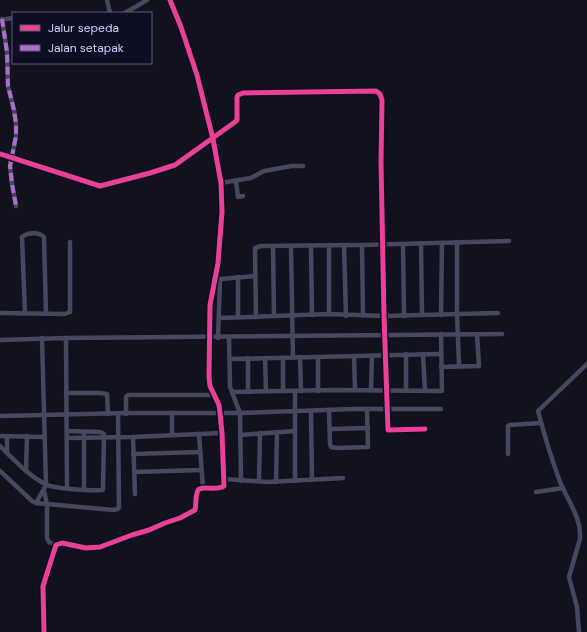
<svg xmlns="http://www.w3.org/2000/svg" width="587" height="632" font-family="'DM Sans',sans-serif">
<style>
.lines{fill:none;stroke-linecap:round;stroke-linejoin:round}
.minor{stroke:#47485f;stroke-width:4.5}
.quiet{stroke:#b06ccc;stroke-width:4;stroke-dasharray:8 4;stroke-linecap:butt}
.cycleway-casing{stroke:#0d0d23;stroke-width:8}
.cycleway{stroke:#ea4096;stroke-width:5}
</style>
<rect width="100%" height="100%" fill="#12121e"/>
<g class="lines">
<!-- minor -->
<g class="minor">
<path d="M 107,0 L 110,13"/>
<path d="M 125,13 L 147,0"/>
<path d="M 2,19 L 7,52 L 8,86 L 14,110 L 16,124 L 16,136 L 10,166 L 12,184 L 16,206"/>
<path d="M 0,20 L 13,18"/>
<path d="M 0,154 L 100,186 L 150,173 L 175,165 L 235,122 L 237,120 L 237,97 L 238,95 L 243,93 L 376,91 L 380,94 L 382,100 L 381,162 L 384,316 L 388,430 L 425,429"/>
<path d="M 236,181 L 238,197 L 243,196"/>
<path d="M 221,183 L 251,178 L 264,171 L 292,166 L 303,166"/>
<path d="M 457,242 L 457,314 L 459,366"/>
<path d="M 421,243 L 422,315"/>
<path d="M 403,244 L 404,316"/>
<path d="M 329,245 L 329,314"/>
<path d="M 344,245 L 346,316"/>
<path d="M 362,245 L 509,241"/>
<path d="M 273,246 L 274,316"/>
<path d="M 311,246 L 312,315"/>
<path d="M 291,247 L 293,357"/>
<path d="M 238,277 L 238,317"/>
<path d="M 0,313 L 65,314 L 70,312 L 70,242"/>
<path d="M 25,313 L 22,237 C 28,232 39,232 44,237 L 46,314"/>
<path d="M 441,315 L 442,243"/>
<path d="M 256,317 L 255,248 L 261,246 L 357,245 L 362,245 L 363,315"/>
<path d="M 219,318 L 329,314 L 384,316 L 498,313"/>
<path d="M 66,338 L 502,334"/>
<path d="M 218,338 L 220,281 L 221,279 L 255,276"/>
<path d="M 229,338 L 230,387 L 240,413 L 241,481"/>
<path d="M 0,340 L 66,338 L 67,488"/>
<path d="M 406,354 L 406,391"/>
<path d="M 423,354 L 425,391"/>
<path d="M 354,356 L 355,390"/>
<path d="M 300,357 L 301,391"/>
<path d="M 248,358 L 248,392"/>
<path d="M 265,358 L 266,391"/>
<path d="M 283,358 L 283,391"/>
<path d="M 230,359 L 440,354"/>
<path d="M 441,367 L 479,366 L 477,334"/>
<path d="M 371,390 L 372,356"/>
<path d="M 295,391 L 295,481"/>
<path d="M 318,391 L 318,357"/>
<path d="M 232,392 L 332,390 L 442,391 L 441,334"/>
<path d="M 66,393 L 100,393 L 107,394 L 108,414"/>
<path d="M 329,410 L 330,444 L 331,447 L 337,448 L 368,447 L 367,409"/>
<path d="M 311,411 L 312,480"/>
<path d="M 172,413 L 172,435"/>
<path d="M 126,414 L 126,397 L 128,395 L 213,395"/>
<path d="M 0,416 L 128,413 L 240,413 L 354,409 L 441,409"/>
<path d="M 330,429 L 368,428"/>
<path d="M 84,432 L 84,489"/>
<path d="M 199,434 L 203,488"/>
<path d="M 240,435 L 295,431"/>
<path d="M 0,436 L 45,437"/>
<path d="M 133,437 L 135,494"/>
<path d="M 67,438 L 133,437 L 222,433"/>
<path d="M 0,446 C 13,459 28,475 45,484 C 54,489 92,491 103,490 L 104,434 L 100,432 L 67,431"/>
<path d="M 7,452 L 7,436"/>
<path d="M 133,454 L 200,452"/>
<path d="M 508,454 L 508,426 L 509,425 L 541,423"/>
<path d="M 26,470 L 27,436"/>
<path d="M 0,471 L 32,501 L 36,503 L 47,504 L 47,538 L 49,542 L 56,545"/>
<path d="M 134,472 L 201,470"/>
<path d="M 225,479 L 267,482 L 343,478"/>
<path d="M 259,481 L 260,433"/>
<path d="M 276,482 L 277,432"/>
<path d="M 44,491 L 47,504 L 113,510 L 118,509 L 119,507 L 118,414"/>
<path d="M 536,492 L 563,488"/>
<path d="M 36,503 L 46,485 L 42,338"/>
<path d="M 44,632 L 43,586 L 56,545 L 62,543 L 86,548 L 100,547 L 132,535 L 149,530 L 165,523 L 180,518 L 195,510 C 197,503 194,495 199,489 C 207,486 217,491 224,486 L 222,433 L 220,413 L 219,405 L 210,386 L 209,377 L 210,305 L 218,263 L 222,212 L 221,183 L 213,139 L 197,75 L 181,27 L 170,0"/>
<path d="M 579,632 L 577,607 L 569,577 L 580,539 C 582,517 566,499 559,479 C 551,457 544,434 538,411 L 587,364"/>
</g>
<!-- quiet -->
<path class="quiet" d="M 2,19 L 7,52 L 8,86 L 14,110 L 16,124 L 16,136 L 10,166 L 12,184 L 16,206"/>
<defs>
<g id="cycleway">
<path d="M 0,154 L 100,186 L 150,173 L 175,165 L 235,122 L 237,120 L 237,97 L 238,95 L 243,93 L 376,91 L 380,94 L 382,100 L 381,162 L 384,316 L 388,430 L 425,429"/>
<path d="M 44,632 L 43,586 L 56,545 L 62,543 L 86,548 L 100,547 L 132,535 L 149,530 L 165,523 L 180,518 L 195,510 C 197,503 194,495 199,489 C 207,486 217,491 224,486 L 222,433 L 220,413 L 219,405 L 210,386 L 209,377 L 210,305 L 218,263 L 222,212 L 221,183 L 213,139 L 197,75 L 181,27 L 170,0"/>
</g>
</defs>
<!-- cycleway casing -->
<use href="#cycleway" class="cycleway-casing"/>
<!-- cycleway -->
<use href="#cycleway" class="cycleway"/>
</g>
<!-- legend -->
<rect x="12" y="12" width="140" height="52" fill="#0d0d23" stroke="#5b5b7b"/>
<rect x="20" y="25" width="20" height="6" fill="#ea4096" stroke="#5b5b7b"/>
<text x="48" y="32" font-size="12" fill="#cfd1ff">Jalur sepeda</text>
<rect x="20" y="45" width="20" height="6" fill="#b06ccc" stroke="#5b5b7b"/>
<text x="48" y="52" font-size="12" fill="#cfd1ff">Jalan setapak</text>
</svg>
